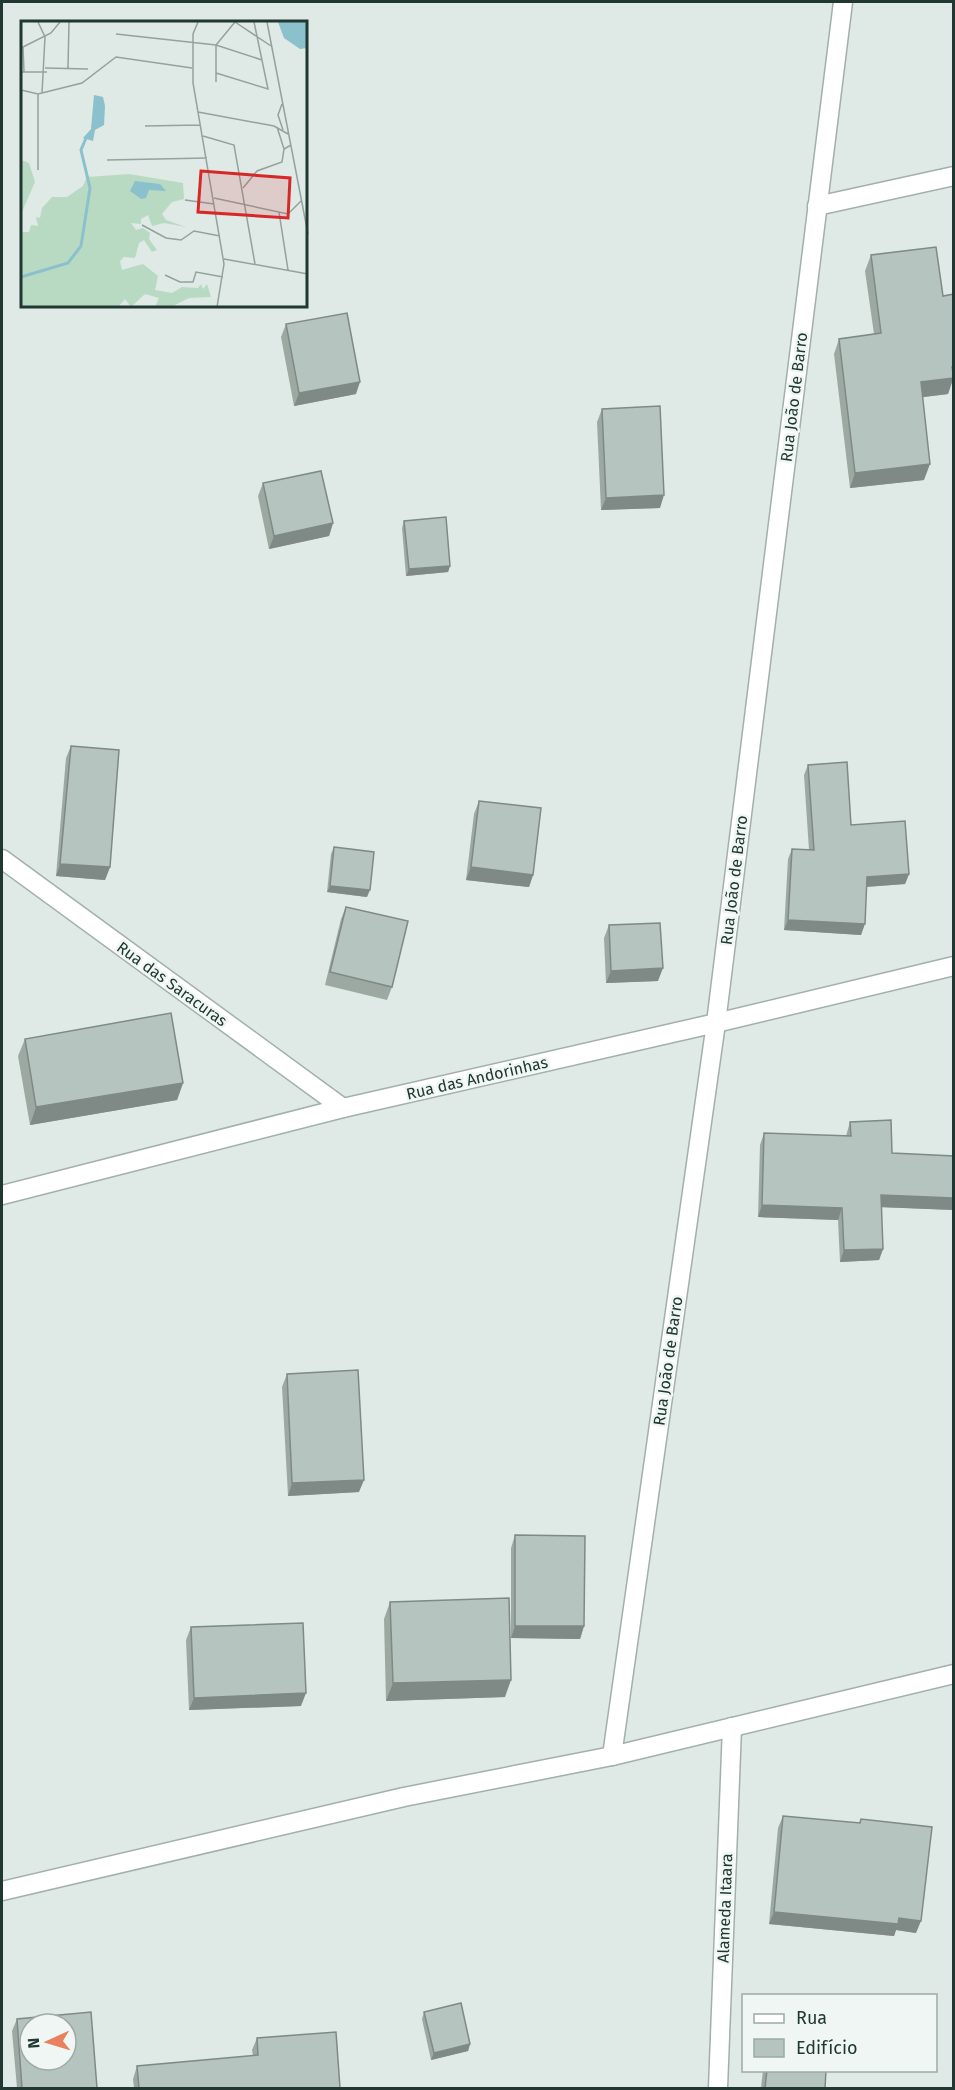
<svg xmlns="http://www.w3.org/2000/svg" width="955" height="2090" font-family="'Fira Sans',sans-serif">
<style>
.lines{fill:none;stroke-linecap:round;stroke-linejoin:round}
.street-casing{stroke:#a2b0ac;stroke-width:21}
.street{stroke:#fff;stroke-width:18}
.wall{fill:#9ca9a3}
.shaded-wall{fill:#7f8985}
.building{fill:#b5c4be;stroke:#7f8985;stroke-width:1.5;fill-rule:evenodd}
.labels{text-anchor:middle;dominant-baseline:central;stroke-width:5;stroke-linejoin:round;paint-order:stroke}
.street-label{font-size:16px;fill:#213832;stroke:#eff6f3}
.inset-river{fill:none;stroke:#8ac1cc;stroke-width:3}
.inset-road{fill:none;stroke:#93a29d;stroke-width:1.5}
.view{fill:#d62828;fill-opacity:0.15;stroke:#d62828;stroke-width:3}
.inset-edge{fill:none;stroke:#213832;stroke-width:3}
</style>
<rect width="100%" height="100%" fill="#dfe9e5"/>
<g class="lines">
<defs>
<g id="street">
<path d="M 817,206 L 954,176"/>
<path d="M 2,859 L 343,1108"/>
<path d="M 2,1195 L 343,1108 L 716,1023 L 954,966"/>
<path d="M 612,1756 L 716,1023 L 843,2"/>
<path d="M 2,1891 L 404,1797 L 612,1756 L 954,1674"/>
<path d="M 718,2088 L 732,1727"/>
</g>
</defs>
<!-- street casing -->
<use href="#street" class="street-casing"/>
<!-- street -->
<use href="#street" class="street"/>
</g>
<!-- wall -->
<g class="wall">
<path d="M 871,255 L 952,382 L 948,394 L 923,397 L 924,480 L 850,488 L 834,354 L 839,339 L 874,334 L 865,271 Z"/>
<path d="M 286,324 L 356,394 L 294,406 L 281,337 Z"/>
<path d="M 602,409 L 660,508 L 601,510 L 597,422 Z"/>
<path d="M 263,483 L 333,523 L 329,536 L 269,549 L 258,496 Z"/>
<path d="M 404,521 L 450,566 L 448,572 L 406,576 L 402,528 Z"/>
<path d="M 71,746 L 110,867 L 105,880 L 56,876 L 66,758 Z"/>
<path d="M 808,765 L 851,825 L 909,874 L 905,884 L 867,887 L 861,935 L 784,930 L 788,859 L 792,849 L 809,850 L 804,775 Z"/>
<path d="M 479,801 L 533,875 L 529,887 L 466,880 L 474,814 Z"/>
<path d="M 334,847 L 367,897 L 327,892 L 331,854 Z"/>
<path d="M 346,907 L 392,987 L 387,1000 L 325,985 L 341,919 Z"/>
<path d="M 609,925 L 658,981 L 606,983 L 604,938 Z"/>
<path d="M 25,1039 L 183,1083 L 177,1100 L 30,1125 L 18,1056 Z"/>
<path d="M 850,1122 L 892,1153 L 954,1156 L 954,1210 L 881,1207 L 883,1249 L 879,1260 L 840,1262 L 838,1220 L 758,1217 L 760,1145 L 764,1133 L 846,1136 Z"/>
<path d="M 287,1374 L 359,1492 L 288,1496 L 282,1387 Z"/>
<path d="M 515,1535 L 584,1626 L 580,1639 L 511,1638 L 511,1548 Z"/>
<path d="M 390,1602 L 505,1697 L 386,1701 L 384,1619 Z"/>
<path d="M 191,1627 L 301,1706 L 189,1710 L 186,1640 Z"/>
<path d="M 783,1816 L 859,1823 L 861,1819 L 916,1933 L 896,1930 L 894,1936 L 769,1924 L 778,1828 Z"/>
<path d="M 424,2012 L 470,2044 L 468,2051 L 431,2060 L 422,2019 Z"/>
<path d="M 17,2019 L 97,2088 L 17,2088 L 12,2031 Z"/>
<path d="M 257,2038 L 340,2088 L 134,2088 L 133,2079 L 137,2066 L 253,2056 L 252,2050 Z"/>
<path d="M 763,2070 L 826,2070 L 825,2088 L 761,2088 Z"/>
</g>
<!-- shaded-wall -->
<g class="shaded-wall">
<path d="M 954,366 L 954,381 L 952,382 L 948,394 L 916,398 L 921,382 Z"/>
<path d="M 360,382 L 356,394 L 294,406 L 299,393 Z"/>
<path d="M 930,464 L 924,480 L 850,488 L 855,473 Z"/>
<path d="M 664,495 L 660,508 L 601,510 L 606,498 Z"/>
<path d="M 333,523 L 329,536 L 269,549 L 274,536 Z"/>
<path d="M 450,566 L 448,572 L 406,576 L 409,569 Z"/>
<path d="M 60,864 L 110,867 L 105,880 L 56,876 Z"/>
<path d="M 471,867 L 533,875 L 529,887 L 466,880 Z"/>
<path d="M 909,874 L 905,884 L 863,887 L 867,877 Z"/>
<path d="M 330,886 L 370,890 L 367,897 L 327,892 Z"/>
<path d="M 788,920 L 865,924 L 861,935 L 784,930 Z"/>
<path d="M 663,968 L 658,981 L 606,983 L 611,971 Z"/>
<path d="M 183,1083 L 177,1100 L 30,1125 L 36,1107 Z"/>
<path d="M 881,1195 L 954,1198 L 954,1210 L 877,1207 Z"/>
<path d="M 762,1205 L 842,1208 L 838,1220 L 758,1217 Z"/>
<path d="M 883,1249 L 879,1260 L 840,1262 L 844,1250 Z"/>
<path d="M 364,1480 L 359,1492 L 288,1496 L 292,1483 Z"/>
<path d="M 515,1626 L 584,1626 L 580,1639 L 511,1638 Z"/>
<path d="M 511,1680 L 505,1697 L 386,1701 L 393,1683 Z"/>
<path d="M 306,1693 L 301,1706 L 189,1710 L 194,1698 Z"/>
<path d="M 774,1912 L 899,1918 L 921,1921 L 916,1933 L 896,1930 L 894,1936 L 769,1924 Z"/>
<path d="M 470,2044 L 468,2051 L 431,2060 L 434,2053 Z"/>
</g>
<!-- building -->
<g class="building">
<path d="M 936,247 L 943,296 L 954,294 L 954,366 L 952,367 L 954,378 L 921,382 L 930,464 L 855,473 L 839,339 L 881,333 L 871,255 Z"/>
<path d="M 347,313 L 360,382 L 299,393 L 286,324 Z"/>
<path d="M 660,406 L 664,495 L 606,498 L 602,409 Z"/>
<path d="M 321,471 L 333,523 L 274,536 L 263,483 Z"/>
<path d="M 446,517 L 450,566 L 409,569 L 404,521 Z"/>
<path d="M 71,746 L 119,750 L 110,867 L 60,864 Z"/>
<path d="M 847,762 L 851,825 L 905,821 L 909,874 L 867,877 L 865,924 L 788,920 L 792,849 L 814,850 L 808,765 Z"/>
<path d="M 479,801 L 541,808 L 533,875 L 471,867 Z"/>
<path d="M 334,847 L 374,852 L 370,890 L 330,886 Z"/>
<path d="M 346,907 L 408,921 L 392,987 L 330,972 Z"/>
<path d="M 660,923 L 663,968 L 611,971 L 609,925 Z"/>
<path d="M 171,1013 L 183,1083 L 36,1107 L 25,1039 Z"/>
<path d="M 891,1120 L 892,1153 L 954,1156 L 954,1198 L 881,1195 L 883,1249 L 844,1250 L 842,1208 L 762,1205 L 764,1133 L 851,1136 L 850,1122 Z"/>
<path d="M 358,1370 L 364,1480 L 292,1483 L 287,1374 Z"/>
<path d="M 515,1535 L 585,1536 L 584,1626 L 515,1626 Z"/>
<path d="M 509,1598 L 511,1680 L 393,1683 L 390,1602 Z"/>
<path d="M 303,1623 L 306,1693 L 194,1698 L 191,1627 Z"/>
<path d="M 783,1816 L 860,1823 L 861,1819 L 932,1827 L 921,1921 L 899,1918 L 898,1924 L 774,1912 Z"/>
<path d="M 461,2003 L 470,2044 L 434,2053 L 424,2012 Z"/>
<path d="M 91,2012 L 97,2088 L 22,2088 L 17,2019 ZM 30,2024 L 66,2024 L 66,2060 L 30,2060 Z"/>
<path d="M 336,2032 L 340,2088 L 139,2088 L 137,2066 L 258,2055 L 257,2038 Z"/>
<path d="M 767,2070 L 826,2070 L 825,2088 L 765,2088 Z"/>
</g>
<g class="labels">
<!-- street labels -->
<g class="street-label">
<text transform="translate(794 397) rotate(-83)">Rua João de Barro</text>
<text transform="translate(734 880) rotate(-83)">Rua João de Barro</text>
<text transform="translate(172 984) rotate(36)">Rua das Saracuras</text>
<text transform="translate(477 1078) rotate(-13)">Rua das Andorinhas</text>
<text transform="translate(668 1361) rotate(-82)">Rua João de Barro</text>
<text transform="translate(725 1908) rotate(-88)">Alameda Itaara</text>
</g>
</g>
<!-- overview -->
<g transform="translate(21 21)">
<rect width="286" height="286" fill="#dfe9e5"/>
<path d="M 0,139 L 8,142 L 14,161 L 0,193 ZM 108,153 L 162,162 L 163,178 L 151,181 L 141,193 L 145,199 L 165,206 L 143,202 L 131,205 L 127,194 L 120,198 L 120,203 L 110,202 L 115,209 L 122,207 L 129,212 L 128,218 L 136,229 L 131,231 L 123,219 L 118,222 L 114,237 L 103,236 L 99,240 L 101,249 L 122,243 L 137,255 L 134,269 L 151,272 L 161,266 L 177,267 L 180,263 L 182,268 L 186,263 L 190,276 L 168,277 L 150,286 L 134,286 L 138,277 L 124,273 L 110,286 L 104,278 L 97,286 L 0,286 L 0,211 L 8,211 L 10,204 L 17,205 L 15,196 L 19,197 L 21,187 L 31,176 L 46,176 L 62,165 L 66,156 Z" fill="#b9dac2"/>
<path d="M 257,1 L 286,1 L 286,27 L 279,28 L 263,17 ZM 73,74 L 82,76 L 84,85 L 83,104 L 74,109 L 72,120 L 62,117 L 70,108 ZM 114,160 L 139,163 L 145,170 L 128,169 L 125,177 L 120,178 L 109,170 Z" fill="#8ac1cc"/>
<path class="inset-river" d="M 0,256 L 47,242 L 60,225 L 69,167 L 60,129 L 65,117"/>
<path class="inset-road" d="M 17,1 L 24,16 L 21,72M 177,1 L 172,13 L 172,62 L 203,243 L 196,286M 214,1 L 250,25M 246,1 L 287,213M 95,13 L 195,24 L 241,39M 2,26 L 3,51M 0,27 L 30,12 L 39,1M 24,47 L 67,48M 47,47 L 48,1M 0,51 L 26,51M 195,52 L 247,68 L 233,1M 195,61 L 195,24 L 214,1M 0,69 L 17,73 L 61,62 L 95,36 L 171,47M 261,83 L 257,94 L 262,109M 177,91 L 253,105 L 267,113M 124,105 L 179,104M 256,106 L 263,128M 182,115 L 213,124 L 234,243M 86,139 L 186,137M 17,149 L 17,73M 222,167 L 236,150 L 261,141 L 263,128 L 270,124M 193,177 L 267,193 L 280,180M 164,179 L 193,183M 258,191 L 267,249M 121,204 L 145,217 L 160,219 L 173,210 L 199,215M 203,238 L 287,253M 144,254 L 159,261 L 172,261 L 175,251 L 202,256"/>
<path class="view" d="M 180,150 L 269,157 L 267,197 L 177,191 Z"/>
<rect width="286" height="286" class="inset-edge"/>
</g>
<!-- border -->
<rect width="955" height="2090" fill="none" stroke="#213832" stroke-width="6"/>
<!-- legend -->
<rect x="742" y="1994" width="195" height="78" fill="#eff6f3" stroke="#9daaa6" stroke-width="1.5"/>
<rect x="754" y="2014" width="30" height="9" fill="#ffffff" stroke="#9daaa6" stroke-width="1.5"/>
<text x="796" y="2024" font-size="18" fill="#213832">Rua</text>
<rect x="754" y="2039" width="30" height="18" fill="#b5c4be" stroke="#9daaa6" stroke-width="1.5"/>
<text x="796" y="2054" font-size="18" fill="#213832">Edifício</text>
<!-- north arrow -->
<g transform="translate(48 2042) rotate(266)"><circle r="28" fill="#eff6f3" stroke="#9daaa6" stroke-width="1.5"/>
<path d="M0-4.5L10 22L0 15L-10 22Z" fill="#e9805e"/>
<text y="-9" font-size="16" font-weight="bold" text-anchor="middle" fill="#213832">N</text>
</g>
</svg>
